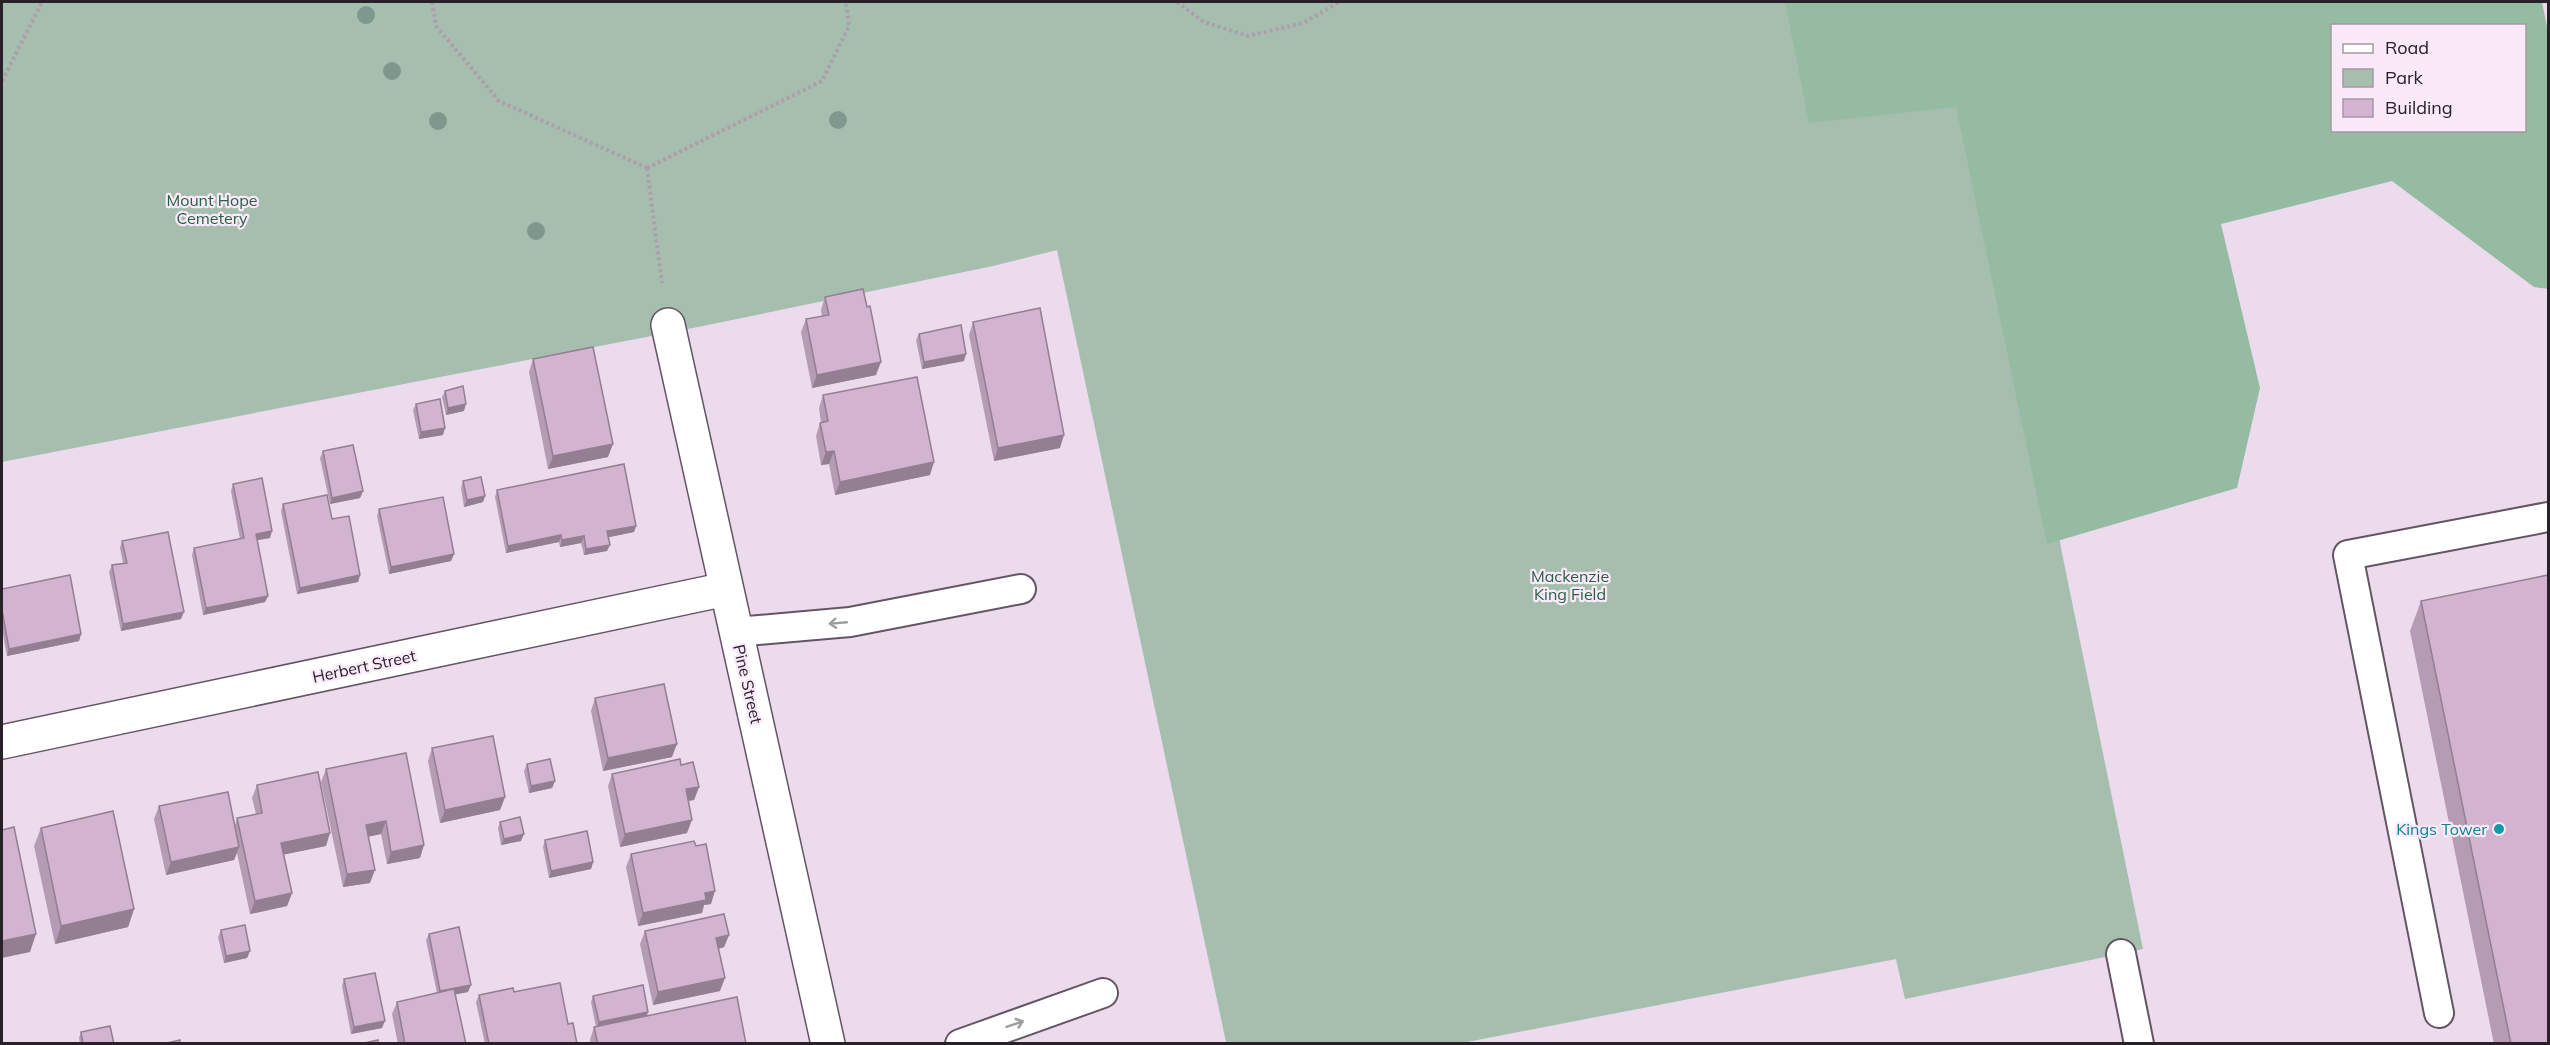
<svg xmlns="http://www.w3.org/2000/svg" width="2550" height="1045" font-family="Mulish,sans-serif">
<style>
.green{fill:#a6beae}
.forest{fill:#95bba2;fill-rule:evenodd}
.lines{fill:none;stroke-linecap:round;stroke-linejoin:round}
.lane-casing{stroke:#635563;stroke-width:32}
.street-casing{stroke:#635563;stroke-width:36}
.path{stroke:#ac9fac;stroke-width:4;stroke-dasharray:3 3;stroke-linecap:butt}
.lane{stroke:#fff;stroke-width:28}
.street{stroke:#fff;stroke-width:33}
.tree{fill:#7f988d}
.wall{fill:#b59bb4}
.shaded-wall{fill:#937e92}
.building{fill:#d2b4d1;stroke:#937e92;stroke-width:1.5}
.oneway{stroke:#9e9c9e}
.culture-dot{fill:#0f9aa8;stroke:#f9e9f9;stroke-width:2}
.labels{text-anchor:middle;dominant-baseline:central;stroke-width:4.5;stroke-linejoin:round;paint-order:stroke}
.park-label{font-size:16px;fill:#256140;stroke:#f9e9f9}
.street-label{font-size:16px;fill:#282228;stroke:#f9e9f9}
.culture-label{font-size:16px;fill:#0d838f;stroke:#f9e9f9;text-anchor:end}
</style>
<rect width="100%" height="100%" fill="#ecdbec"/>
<!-- green -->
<path class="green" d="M 2,2 L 2292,2 L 1974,68 L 2062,553 L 2143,949 L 1905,999 L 1896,959 L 1462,1043 L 1229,1044 L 1226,1042 L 1057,250 L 993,266 L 703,326 L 2,462 Z"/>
<!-- forest -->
<path class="forest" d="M 1785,2 L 2542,2 L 2548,32 L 2548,289 L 2534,287 L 2392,181 L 2221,224 L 2260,388 L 2237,488 L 2047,544 L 1956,107 L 1809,123 ZM 2332,26 L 2524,26 L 2524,130 L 2332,130 Z"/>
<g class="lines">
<defs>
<g id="lane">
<path d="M 736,632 L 850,622 L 1021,589"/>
<path d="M 2121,954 L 2139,1044"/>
<path d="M 2439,1013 L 2348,555 L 2548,517"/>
<path d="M 960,1044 L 1103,993"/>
</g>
<g id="street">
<path d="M 668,325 L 828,1044"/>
<path d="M 2,742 L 726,589"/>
</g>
</defs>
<!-- lane casing -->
<use href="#lane" class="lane-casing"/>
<!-- street casing -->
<use href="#street" class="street-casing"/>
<!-- path -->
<g class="path">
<path d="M 432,2 L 436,26 L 499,101 L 647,168"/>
<path d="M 1177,2 L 1204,22 L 1248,36 L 1303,23 L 1339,2"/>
<path d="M 2,81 L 42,2"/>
<path d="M 647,168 L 822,81 L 849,26 L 846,2"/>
<path d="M 647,168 L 662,283"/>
</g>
<!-- lane -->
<use href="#lane" class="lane"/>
<!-- street -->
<use href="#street" class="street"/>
</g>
<!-- trees -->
<g class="tree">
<circle cx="366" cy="15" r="9"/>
<circle cx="392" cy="71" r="9"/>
<circle cx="838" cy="120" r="9"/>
<circle cx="438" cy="121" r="9"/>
<circle cx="536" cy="231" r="9"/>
</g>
<!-- wall -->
<g class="wall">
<path d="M 825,297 L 876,375 L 812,388 L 801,332 L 806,319 L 822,316 L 821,310 Z"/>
<path d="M 973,322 L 1060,448 L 994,461 L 969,335 Z"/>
<path d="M 919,334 L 964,361 L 922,369 L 916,340 Z"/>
<path d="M 533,359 L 608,457 L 548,469 L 529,372 Z"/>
<path d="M 445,391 L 464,411 L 446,415 L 442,397 Z"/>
<path d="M 823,395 L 930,475 L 835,495 L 829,464 L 821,465 L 816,436 L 820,423 L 821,423 L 819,408 Z"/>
<path d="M 416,404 L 443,435 L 419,439 L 413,410 Z"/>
<path d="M 323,451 L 363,491 L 360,498 L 330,504 L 320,458 Z"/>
<path d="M 463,481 L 485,496 L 483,502 L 464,507 L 461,488 Z"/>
<path d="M 233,484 L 270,538 L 257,540 L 268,596 L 265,602 L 203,615 L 192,555 L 194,548 L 240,539 L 231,491 Z"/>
<path d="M 497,490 L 636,526 L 634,532 L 609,537 L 607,551 L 584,555 L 581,543 L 560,547 L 559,542 L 506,553 L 495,497 Z"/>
<path d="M 283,504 L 332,519 L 360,575 L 358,582 L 297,594 L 281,511 Z"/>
<path d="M 379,509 L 454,554 L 451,561 L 389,574 L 377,516 Z"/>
<path d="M 122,541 L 181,619 L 121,631 L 109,572 L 112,565 L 123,563 L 120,548 Z"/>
<path d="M 2,589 L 81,634 L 79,641 L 7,656 L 2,629 Z"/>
<path d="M 2421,601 L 2548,1044 L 2494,1044 L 2410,631 Z"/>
<path d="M 595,698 L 672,757 L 603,771 L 591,711 Z"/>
<path d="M 432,748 L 505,797 L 500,810 L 440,823 L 428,761 Z"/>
<path d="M 406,753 L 420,858 L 387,864 L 381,834 L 368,837 L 370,883 L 343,887 L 321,782 L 326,769 Z"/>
<path d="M 527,764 L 555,781 L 552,788 L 529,793 L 524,771 Z"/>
<path d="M 681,765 L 699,787 L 694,800 L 688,801 L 687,833 L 620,847 L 608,786 L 612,774 Z"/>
<path d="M 257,785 L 326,846 L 284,854 L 292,893 L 287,906 L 250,914 L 237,853 L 234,860 L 166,875 L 154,819 L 159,806 L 235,825 L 237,818 L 256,814 L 252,798 Z"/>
<path d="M 500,822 L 521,841 L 501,845 L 498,828 Z"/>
<path d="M 41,828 L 134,909 L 128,927 L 55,944 L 34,846 Z"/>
<path d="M 545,840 L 593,862 L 591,869 L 549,878 L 543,847 Z"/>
<path d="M 631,854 L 711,904 L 704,905 L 702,913 L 638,926 L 626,867 Z"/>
<path d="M 221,930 L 250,951 L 247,958 L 224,963 L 218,937 Z"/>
<path d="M 645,931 L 729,935 L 724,947 L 718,949 L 720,991 L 653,1005 L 640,944 Z"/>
<path d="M 429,934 L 468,992 L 455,994 L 466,1044 L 398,1044 L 392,1014 L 397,1002 L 437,993 L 426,940 Z"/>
<path d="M 344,979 L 382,1028 L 351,1034 L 342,986 Z"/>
<path d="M 514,992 L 577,1044 L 485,1044 L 476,1002 L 479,995 Z"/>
<path d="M 593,996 L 647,1016 L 746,1044 L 591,1044 L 590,1040 L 594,1027 L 596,1027 L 591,1002 Z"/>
<path d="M 81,1032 L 114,1044 L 80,1044 L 79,1038 Z"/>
</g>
<!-- shaded-wall -->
<g class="shaded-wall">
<path d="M 966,354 L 964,361 L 922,369 L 924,362 Z"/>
<path d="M 881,362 L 876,375 L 812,388 L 817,375 Z"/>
<path d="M 466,404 L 464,411 L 446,415 L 448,408 Z"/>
<path d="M 445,428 L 443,435 L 419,439 L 421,432 Z"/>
<path d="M 1064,435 L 1060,448 L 994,461 L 998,448 Z"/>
<path d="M 613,444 L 608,457 L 548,469 L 553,456 Z"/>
<path d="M 834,451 L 829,464 L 821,465 L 826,452 Z"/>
<path d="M 934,462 L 930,475 L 835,495 L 840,482 Z"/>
<path d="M 363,491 L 360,498 L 330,504 L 332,498 Z"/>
<path d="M 485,496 L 483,502 L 464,507 L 467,500 Z"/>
<path d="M 636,526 L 634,532 L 605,538 L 607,531 Z"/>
<path d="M 272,531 L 270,538 L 253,541 L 256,534 Z"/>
<path d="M 561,535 L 559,542 L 506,553 L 508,546 Z"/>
<path d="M 584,536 L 581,543 L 560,547 L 562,540 Z"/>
<path d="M 610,545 L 607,551 L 584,555 L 586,549 Z"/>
<path d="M 454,554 L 451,561 L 389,574 L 391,567 Z"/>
<path d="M 360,575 L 358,582 L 297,594 L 300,588 Z"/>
<path d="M 268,596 L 265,602 L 203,615 L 206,608 Z"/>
<path d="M 184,612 L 181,619 L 121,631 L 123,624 Z"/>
<path d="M 81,634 L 79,641 L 7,656 L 9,649 Z"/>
<path d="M 677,744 L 672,757 L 603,771 L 608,758 Z"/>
<path d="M 555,781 L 552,788 L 529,793 L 531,786 Z"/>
<path d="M 699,787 L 694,800 L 681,802 L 686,789 Z"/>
<path d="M 505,797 L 500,810 L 440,823 L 445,810 Z"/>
<path d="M 692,820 L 687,833 L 620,847 L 625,834 Z"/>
<path d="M 386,821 L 381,834 L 361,838 L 366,825 Z"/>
<path d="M 330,833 L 326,846 L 277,856 L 281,843 Z"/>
<path d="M 524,834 L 521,841 L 501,845 L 504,839 Z"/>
<path d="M 424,845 L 420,858 L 387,864 L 391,852 Z"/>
<path d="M 239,847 L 234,860 L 166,875 L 171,862 Z"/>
<path d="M 593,862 L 591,869 L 549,878 L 551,871 Z"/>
<path d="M 375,870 L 370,883 L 343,887 L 347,874 Z"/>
<path d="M 715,891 L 711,904 L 704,905 L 702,913 L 638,926 L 643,913 L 705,893 Z"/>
<path d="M 292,893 L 287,906 L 250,914 L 255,901 Z"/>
<path d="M 134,909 L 128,927 L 55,944 L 61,926 Z"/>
<path d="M 36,934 L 30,952 L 2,958 L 2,941 Z"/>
<path d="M 729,935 L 724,947 L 711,951 L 716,938 Z"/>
<path d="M 250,951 L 247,958 L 224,963 L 226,956 Z"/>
<path d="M 725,978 L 720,991 L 653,1005 L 658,992 Z"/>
<path d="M 471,985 L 468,992 L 438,998 L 440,991 Z"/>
<path d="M 648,1012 L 646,1019 L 596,1029 L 599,1022 Z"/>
<path d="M 385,1021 L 382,1028 L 351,1034 L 354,1027 Z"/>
</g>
<!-- building -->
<g class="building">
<path d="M 863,289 L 867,307 L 870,306 L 881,362 L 817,375 L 806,319 L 829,315 L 825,297 Z"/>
<path d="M 1040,308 L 1064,435 L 998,448 L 973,322 Z"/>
<path d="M 961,325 L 966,354 L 924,362 L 919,334 Z"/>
<path d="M 593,347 L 613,444 L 553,456 L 533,359 Z"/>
<path d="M 917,377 L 934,462 L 840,482 L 834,451 L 826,452 L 820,423 L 828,421 L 823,395 Z"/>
<path d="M 463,386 L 466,404 L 448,408 L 445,391 Z"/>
<path d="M 440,399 L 445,428 L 421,432 L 416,404 Z"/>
<path d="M 353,445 L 363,491 L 332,498 L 323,451 Z"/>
<path d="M 624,464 L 636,526 L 607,531 L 610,545 L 586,549 L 584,536 L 562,540 L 561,535 L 508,546 L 497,490 Z"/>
<path d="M 481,477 L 485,496 L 467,500 L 463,481 Z"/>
<path d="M 262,478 L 272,531 L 256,534 L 268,596 L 206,608 L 194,548 L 244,538 L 233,484 Z"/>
<path d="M 327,495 L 332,519 L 349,516 L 360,575 L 300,588 L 283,504 Z"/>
<path d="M 443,497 L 454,554 L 391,567 L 379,509 Z"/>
<path d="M 168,532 L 184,612 L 123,624 L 112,565 L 127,563 L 122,541 Z"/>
<path d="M 70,575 L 81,634 L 9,649 L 2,610 L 2,589 Z"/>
<path d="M 2548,575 L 2548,1044 L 2511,1044 L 2421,601 Z"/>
<path d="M 664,684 L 677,744 L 608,758 L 595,698 Z"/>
<path d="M 493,736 L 505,797 L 445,810 L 432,748 Z"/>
<path d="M 406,753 L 424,845 L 391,852 L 386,821 L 366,825 L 375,870 L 347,874 L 326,769 Z"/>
<path d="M 550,759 L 555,781 L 531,786 L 527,764 Z"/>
<path d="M 680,759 L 681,765 L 693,762 L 699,787 L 686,789 L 692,820 L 625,834 L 612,774 Z"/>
<path d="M 318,772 L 330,833 L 281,843 L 292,893 L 255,901 L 237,818 L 262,813 L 257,785 Z"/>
<path d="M 228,792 L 239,847 L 171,862 L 159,806 Z"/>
<path d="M 113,811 L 134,909 L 61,926 L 41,828 Z"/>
<path d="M 520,817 L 524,834 L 504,839 L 500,822 Z"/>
<path d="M 14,827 L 36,934 L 2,941 L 2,830 Z"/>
<path d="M 587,831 L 593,862 L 551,871 L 545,840 Z"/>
<path d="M 694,841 L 696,846 L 706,844 L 715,891 L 705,893 L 706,900 L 643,913 L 631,854 Z"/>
<path d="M 724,914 L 729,935 L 716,938 L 725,978 L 658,992 L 645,931 Z"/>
<path d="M 245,925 L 250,951 L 226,956 L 221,930 Z"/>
<path d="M 459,927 L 471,985 L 440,991 L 429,934 Z"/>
<path d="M 375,973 L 385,1021 L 354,1027 L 344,979 Z"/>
<path d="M 560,983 L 568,1024 L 573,1023 L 577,1044 L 489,1044 L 479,995 L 513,988 L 514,992 Z"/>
<path d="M 643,985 L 648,1012 L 599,1022 L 593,996 Z"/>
<path d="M 454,989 L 466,1044 L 405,1044 L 397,1002 Z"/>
<path d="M 737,997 L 746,1044 L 598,1044 L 594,1027 Z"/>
<path d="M 110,1026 L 114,1044 L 83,1044 L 81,1032 Z"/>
<path d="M 180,1040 L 180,1044 L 163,1044 Z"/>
<path d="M 378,1040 L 378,1044 L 360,1044 Z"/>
</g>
<!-- one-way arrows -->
<defs><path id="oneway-shaft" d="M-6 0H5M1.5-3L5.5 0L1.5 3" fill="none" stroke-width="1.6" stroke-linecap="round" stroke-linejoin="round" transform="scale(1.5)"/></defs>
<g class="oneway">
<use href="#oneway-shaft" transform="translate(838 623) rotate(175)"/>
<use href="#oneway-shaft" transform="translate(1015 1024) rotate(-19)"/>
</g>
<!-- markers -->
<circle class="culture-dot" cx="2499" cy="829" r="6"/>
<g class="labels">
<!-- park labels -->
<g class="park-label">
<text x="212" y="200">Mount Hope<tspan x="212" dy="18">Cemetery</tspan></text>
<text x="1570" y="576">Mackenzie<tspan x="1570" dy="18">King Field</tspan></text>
</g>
<!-- street labels -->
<g class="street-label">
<text transform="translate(364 666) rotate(-12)">Herbert Street</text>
<text transform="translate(748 684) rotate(77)">Pine Street</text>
</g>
<!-- culture labels -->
<g class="culture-label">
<text x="2487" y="829">Kings Tower</text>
</g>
</g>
<!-- border -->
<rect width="2550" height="1045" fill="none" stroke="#282228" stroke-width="6"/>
<!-- legend -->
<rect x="2331" y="24" width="195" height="108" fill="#f9e9f9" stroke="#a599a5" stroke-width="1.5"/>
<rect x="2343" y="44" width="30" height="9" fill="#ffffff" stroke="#a599a5" stroke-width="1.5"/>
<text x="2385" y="54" font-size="18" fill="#282228">Road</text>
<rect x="2343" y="69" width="30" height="18" fill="#a6beae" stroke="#a599a5" stroke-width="1.5"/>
<text x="2385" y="84" font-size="18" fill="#282228">Park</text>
<rect x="2343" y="99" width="30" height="18" fill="#d2b4d1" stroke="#a599a5" stroke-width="1.5"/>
<text x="2385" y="114" font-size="18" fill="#282228">Building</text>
</svg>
